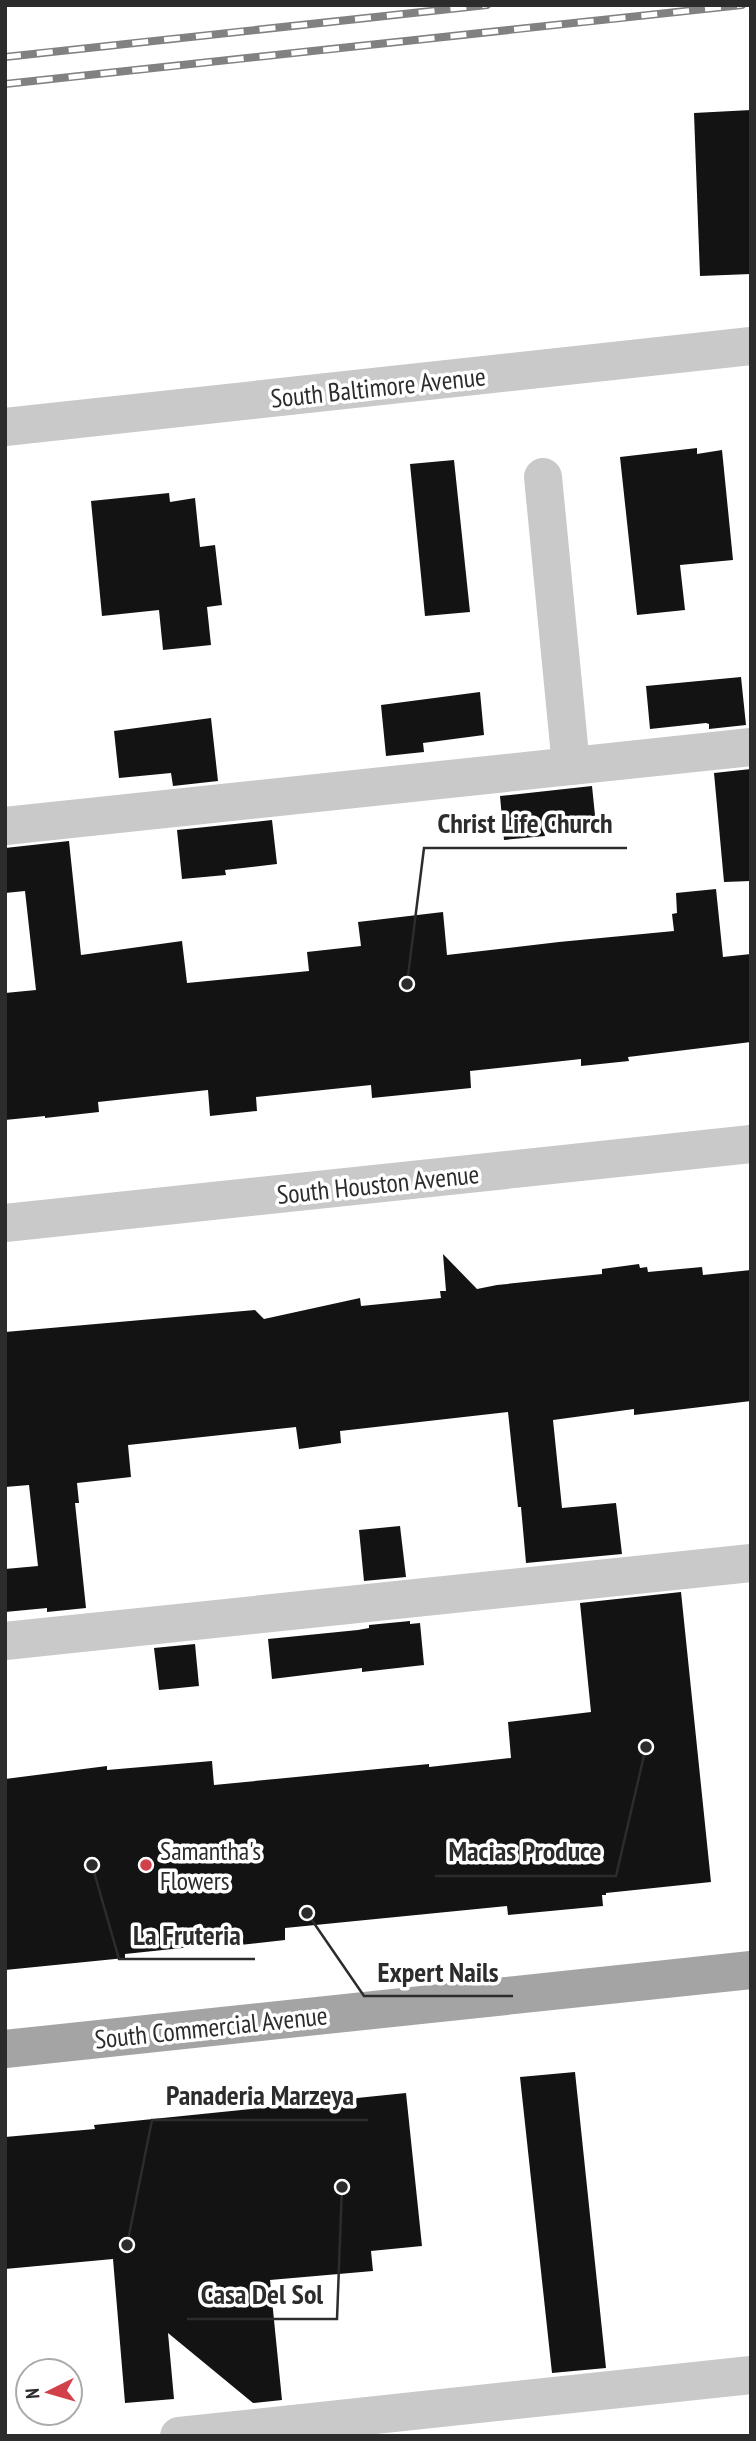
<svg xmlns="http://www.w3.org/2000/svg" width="756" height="2441" font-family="'PT Sans Narrow',sans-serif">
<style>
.building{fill:#131313}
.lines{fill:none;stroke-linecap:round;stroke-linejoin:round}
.minor{stroke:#c9c9c9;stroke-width:38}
.major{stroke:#a4a4a4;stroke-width:38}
.rail-casing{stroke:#818181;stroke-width:8}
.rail{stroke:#fff;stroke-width:5;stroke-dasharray:16;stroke-linecap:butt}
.poi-dot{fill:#d2404a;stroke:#fff;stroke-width:2.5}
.labels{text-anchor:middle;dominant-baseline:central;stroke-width:7;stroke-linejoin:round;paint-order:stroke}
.street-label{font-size:26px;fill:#2c2c2c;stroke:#fff}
.poi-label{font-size:26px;fill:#2c2c2c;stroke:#fff;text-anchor:start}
.leader{fill:none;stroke:#2c2c2c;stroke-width:2.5}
.callout-dot{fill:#2c2c2c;stroke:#fff;stroke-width:2.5}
.callout-label{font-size:28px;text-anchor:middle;font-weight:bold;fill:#2c2c2c;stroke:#fff;stroke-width:7;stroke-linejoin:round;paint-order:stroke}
</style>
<rect width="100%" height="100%" fill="#fff"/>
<!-- building -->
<g class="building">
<path d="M 751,110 L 751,274 L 700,276 L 694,113 Z"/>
<path d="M 697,448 L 697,454 L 722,450 L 733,560 L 680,565 L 685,610 L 637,615 L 620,457 Z"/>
<path d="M 454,460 L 470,612 L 425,616 L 410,464 Z"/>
<path d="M 169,493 L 170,502 L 195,498 L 200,547 L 215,545 L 222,605 L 207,607 L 211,645 L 163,650 L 159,610 L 102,616 L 91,501 Z"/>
<path d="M 741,677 L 746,725 L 709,729 L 709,724 L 706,723 L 650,729 L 646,686 Z"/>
<path d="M 480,692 L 484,735 L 423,743 L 424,752 L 386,756 L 381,705 Z"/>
<path d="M 211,718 L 218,781 L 173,786 L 171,773 L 119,778 L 114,731 Z"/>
<path d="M 751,769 L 751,881 L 724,882 L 714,773 Z"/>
<path d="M 592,786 L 596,825 L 544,831 L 545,836 L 504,840 L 500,796 Z"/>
<path d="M 272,820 L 277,864 L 225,870 L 226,875 L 182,879 L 177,830 Z"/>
<path d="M 69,841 L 81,955 L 182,941 L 187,983 L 309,971 L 307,952 L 361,946 L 358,922 L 443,912 L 447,955 L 559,942 L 674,931 L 672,914 L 677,913 L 676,893 L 716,889 L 723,957 L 751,954 L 751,1042 L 628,1057 L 629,1061 L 581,1066 L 581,1059 L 470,1071 L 471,1088 L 372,1098 L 371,1085 L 256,1097 L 257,1111 L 210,1116 L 208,1090 L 98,1102 L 99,1112 L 45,1118 L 45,1116 L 5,1120 L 5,993 L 36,990 L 25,891 L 5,893 L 5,848 Z"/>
<path d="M 443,1254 L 477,1289 L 497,1285 L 602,1274 L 602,1269 L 639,1264 L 640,1268 L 647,1267 L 648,1272 L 702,1267 L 703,1275 L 751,1270 L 751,1401 L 634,1415 L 634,1409 L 553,1420 L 562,1508 L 616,1503 L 622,1554 L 526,1563 L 521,1507 L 518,1507 L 508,1412 L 340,1431 L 341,1443 L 299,1449 L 296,1427 L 128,1445 L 131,1477 L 77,1483 L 79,1503 L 75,1503 L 86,1608 L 47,1612 L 47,1608 L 5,1612 L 5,1569 L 38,1566 L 29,1485 L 5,1487 L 5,1332 L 255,1310 L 264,1319 L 360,1298 L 361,1306 L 441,1298 L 440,1291 L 446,1291 Z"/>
<path d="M 400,1526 L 406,1577 L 364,1581 L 359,1530 Z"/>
<path d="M 681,1592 L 711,1882 L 606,1893 L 606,1895 L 602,1895 L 603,1906 L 508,1915 L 507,1906 L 285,1928 L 285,1940 L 240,1945 L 239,1942 L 125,1954 L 125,1958 L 5,1970 L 5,1779 L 107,1766 L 107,1770 L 212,1761 L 214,1785 L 429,1764 L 429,1767 L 511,1758 L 508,1722 L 591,1712 L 580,1603 Z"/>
<path d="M 410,1621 L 410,1624 L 420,1623 L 424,1665 L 362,1672 L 362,1668 L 272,1679 L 268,1639 L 358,1630 L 369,1628 L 369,1625 Z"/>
<path d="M 195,1644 L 199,1686 L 159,1690 L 154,1648 Z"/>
<path d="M 575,2072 L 606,2368 L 552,2373 L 520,2077 Z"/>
<path d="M 406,2093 L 422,2246 L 371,2251 L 373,2271 L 270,2280 L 282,2400 L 253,2403 L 168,2333 L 174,2399 L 125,2403 L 113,2259 L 5,2269 L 5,2137 L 95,2129 L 94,2125 Z"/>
</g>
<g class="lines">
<!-- minor -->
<g class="minor">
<path d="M 5,427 L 751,346"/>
<path d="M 543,477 L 571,766"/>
<path d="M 5,826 L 751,747"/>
<path d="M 5,1223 L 751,1144"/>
<path d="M 5,1641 L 751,1563"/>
<path d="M 179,2436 L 751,2375"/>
</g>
<!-- major -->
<path class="major" d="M 5,2049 L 751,1970"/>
<defs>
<g id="rail">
<path d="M 5,57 L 487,5"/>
<path d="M 5,84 L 742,5"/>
</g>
</defs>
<!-- rail casing -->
<use href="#rail" class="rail-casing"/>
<!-- rail -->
<use href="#rail" class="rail"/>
</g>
<!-- markers -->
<circle class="poi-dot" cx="146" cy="1865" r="7"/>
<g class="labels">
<!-- street labels -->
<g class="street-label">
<text transform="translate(378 387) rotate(-6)">South Baltimore Avenue</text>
<text transform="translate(378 1184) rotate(-6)">South Houston Avenue</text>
<text transform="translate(211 2027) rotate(-6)">South Commercial Avenue</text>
</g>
<!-- poi labels -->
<g class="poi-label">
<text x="160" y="1850">Samantha's<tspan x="160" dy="30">Flowers</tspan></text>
</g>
</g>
<!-- callouts -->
<path class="leader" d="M407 984L424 848H627M646 1747L616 1876H435M92 1865L119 1959H255M307 1913L364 1996H513M127 2245L152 2120H368M342 2187L337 2319H187"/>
<g class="callout-dot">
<circle cx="407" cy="984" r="7"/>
<circle cx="646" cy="1747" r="7"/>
<circle cx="92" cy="1865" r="7"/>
<circle cx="307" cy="1913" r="7"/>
<circle cx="127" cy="2245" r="7"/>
<circle cx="342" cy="2187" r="7"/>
</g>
<g class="callout-label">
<text x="525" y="833">Christ Life Church</text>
<text x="525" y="1861">Macias Produce</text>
<text x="187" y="1945">La Fruteria</text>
<text x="438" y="1982">Expert Nails</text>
<text x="260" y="2105">Panaderia Marzeya</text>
<text x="262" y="2304">Casa Del Sol</text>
</g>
<!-- border -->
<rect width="756" height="2441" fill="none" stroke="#2c2c2c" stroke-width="14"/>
<!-- north arrow -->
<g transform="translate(49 2392) rotate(265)"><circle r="33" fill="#ffffff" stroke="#ababab" stroke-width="2"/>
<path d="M0-5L12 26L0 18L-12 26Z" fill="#d2404a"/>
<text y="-10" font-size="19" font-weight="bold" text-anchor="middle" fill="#2c2c2c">N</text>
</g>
</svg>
